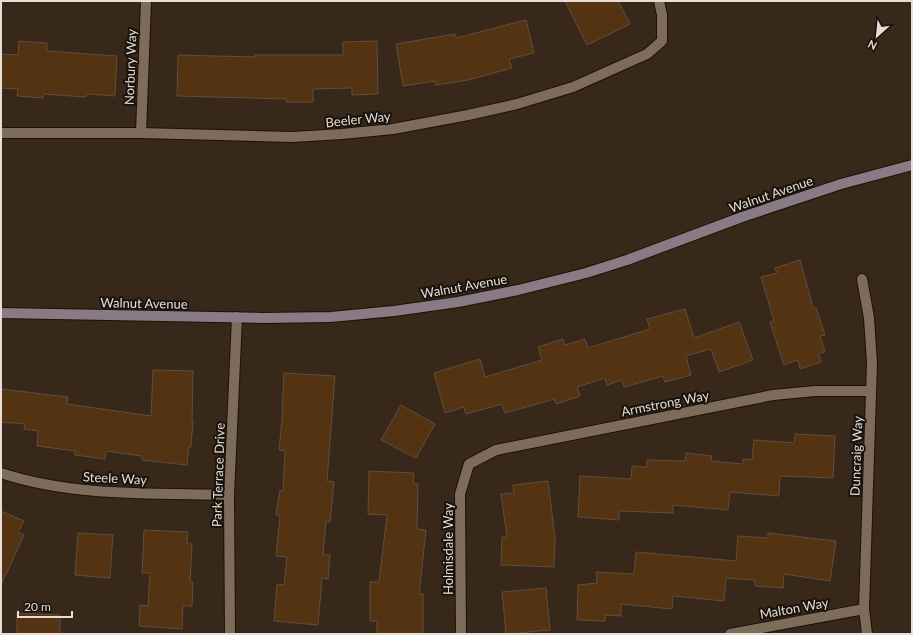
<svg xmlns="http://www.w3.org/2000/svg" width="913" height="635" font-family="Lato,sans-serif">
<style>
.building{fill:#533311;stroke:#5f4e3f}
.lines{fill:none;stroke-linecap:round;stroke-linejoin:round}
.street-casing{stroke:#1e1104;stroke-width:12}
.secondary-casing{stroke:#1e1104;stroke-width:12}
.street{stroke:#7d6c5c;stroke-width:10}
.secondary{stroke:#887b85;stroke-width:10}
.labels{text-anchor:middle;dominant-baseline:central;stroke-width:4;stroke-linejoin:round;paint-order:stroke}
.street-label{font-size:13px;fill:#e7ddd4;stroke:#19120c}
</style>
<rect width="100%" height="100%" fill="#37281a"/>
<!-- building -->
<g class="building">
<path d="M 565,1 L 618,1 L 630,24 L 587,45 Z"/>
<path d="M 526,20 L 534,53 L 509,59 L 512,68 L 468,80 L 436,85 L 436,81 L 403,86 L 396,44 L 455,34 L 456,38 Z"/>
<path d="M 19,41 L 47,43 L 47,51 L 117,56 L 115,96 L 87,94 L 86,97 L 44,94 L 43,98 L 17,96 L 18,89 L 1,88 L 1,54 L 18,55 Z"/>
<path d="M 377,41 L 378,94 L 352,95 L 352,88 L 313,89 L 313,102 L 286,102 L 286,99 L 177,96 L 178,55 L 255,57 L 255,55 L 343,55 L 343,42 Z"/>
<path d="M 800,260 L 813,308 L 816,308 L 825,335 L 820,336 L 825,352 L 818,354 L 821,362 L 800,369 L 798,360 L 784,365 L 770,322 L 774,321 L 761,277 L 777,273 L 775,268 Z"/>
<path d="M 685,309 L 694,338 L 739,322 L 753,360 L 719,372 L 711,349 L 686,356 L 691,375 L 665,382 L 663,376 L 624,387 L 622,380 L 607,385 L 605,378 L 577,387 L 580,396 L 556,404 L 554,399 L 505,413 L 502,404 L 466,414 L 464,407 L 445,413 L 434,373 L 480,359 L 485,377 L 542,360 L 538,347 L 563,339 L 565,345 L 585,339 L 588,348 L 650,329 L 647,319 Z"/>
<path d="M 153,370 L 193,371 L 192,421 L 193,421 L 191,447 L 189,446 L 187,465 L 142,460 L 142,456 L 106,451 L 105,459 L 75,455 L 75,451 L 37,446 L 38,431 L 24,429 L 25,424 L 1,422 L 1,389 L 68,397 L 67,404 L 151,416 Z"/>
<path d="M 284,373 L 335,376 L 327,481 L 334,482 L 330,522 L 326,521 L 323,555 L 330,555 L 328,579 L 322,578 L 318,625 L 274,621 L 277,584 L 284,585 L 287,557 L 276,556 L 280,516 L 276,515 L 280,490 L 283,491 L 285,451 L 279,450 L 283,409 L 282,409 Z"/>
<path d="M 401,405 L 435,424 L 416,458 L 381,440 Z"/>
<path d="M 795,434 L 835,436 L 833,478 L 780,476 L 779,496 L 730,492 L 728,510 L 673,505 L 673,513 L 619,511 L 619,520 L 578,517 L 580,476 L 631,479 L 632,466 L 647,467 L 647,460 L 685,461 L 686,453 L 712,456 L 711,461 L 743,464 L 743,459 L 752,460 L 754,440 L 794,443 Z"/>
<path d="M 369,471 L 414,473 L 413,483 L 418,484 L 417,529 L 426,530 L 419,594 L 423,594 L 423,634 L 377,634 L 377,621 L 370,621 L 370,582 L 379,582 L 387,515 L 368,514 Z"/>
<path d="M 548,481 L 555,538 L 554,567 L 501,565 L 502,537 L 507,537 L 501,494 L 514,493 L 513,485 Z"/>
<path d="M 1,511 L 24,521 L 18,532 L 24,535 L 1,585 Z"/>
<path d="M 144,530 L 188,532 L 187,544 L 192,544 L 190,582 L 193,582 L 192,606 L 183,606 L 182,629 L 139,626 L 140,605 L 148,606 L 150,573 L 142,573 Z"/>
<path d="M 78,533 L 113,535 L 110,578 L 75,575 Z"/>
<path d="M 768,533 L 836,541 L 830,581 L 784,574 L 783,588 L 755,586 L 755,580 L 726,578 L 724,601 L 673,596 L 672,609 L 621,604 L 621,616 L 605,615 L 605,621 L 577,620 L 578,585 L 597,583 L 596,572 L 634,574 L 636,552 L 736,561 L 738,536 L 768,538 Z"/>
<path d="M 546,588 L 550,630 L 506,634 L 502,592 Z"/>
<path d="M 17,613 L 60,615 L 60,634 L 17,634 Z"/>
</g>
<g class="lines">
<defs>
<g id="street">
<path d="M 1,133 L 141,133 L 292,137 L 342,134 L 393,129 L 468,115 L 517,104 L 573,87 L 647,54 L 662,41 L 662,15 L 659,1"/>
<path d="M 141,133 L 146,1"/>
<path d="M 862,279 L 869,318 L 872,363 L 864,609 L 867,634"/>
<path d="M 1,473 C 74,497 153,493 229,495"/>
<path d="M 230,634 L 229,495 L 237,317"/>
<path d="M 461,634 L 460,494 L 469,464 L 496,450 L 773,395 L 815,391 L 871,391"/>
<path d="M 730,634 L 864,609"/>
</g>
<path id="secondary" d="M 1,313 L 264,318 L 331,317 L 394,311 L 458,302 L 518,290 L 586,273 L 627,260 L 742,217 L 841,184 L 912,165"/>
</defs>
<!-- street casing -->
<use href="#street" class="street-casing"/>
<!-- secondary casing -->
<use href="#secondary" class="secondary-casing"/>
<!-- street -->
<use href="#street" class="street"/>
<!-- secondary -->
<use href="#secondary" class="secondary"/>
</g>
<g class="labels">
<!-- street labels -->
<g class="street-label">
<text transform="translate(130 67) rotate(-88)">Norbury Way</text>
<text transform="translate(358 119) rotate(-6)">Beeler Way</text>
<text transform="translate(771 194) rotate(-19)">Walnut Avenue</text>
<text transform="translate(464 286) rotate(-10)">Walnut Avenue</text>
<text transform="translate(144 303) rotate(1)">Walnut Avenue</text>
<text transform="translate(665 403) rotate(-11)">Armstrong Way</text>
<text transform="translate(856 456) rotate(-88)">Duncraig Way</text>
<text transform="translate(218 475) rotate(-88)">Park Terrace Drive</text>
<text transform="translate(115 478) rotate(3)">Steele Way</text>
<text transform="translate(448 549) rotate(-90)">Holmisdale Way</text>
<text transform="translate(794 608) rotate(-10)">Malton Way</text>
</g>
</g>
<!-- border -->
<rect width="913" height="635" fill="none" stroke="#e7ddd4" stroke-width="4"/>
<!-- north arrow -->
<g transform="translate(877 36) rotate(207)" stroke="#19120c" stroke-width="3" paint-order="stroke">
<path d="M0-3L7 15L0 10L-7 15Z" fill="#e7ddd4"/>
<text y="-6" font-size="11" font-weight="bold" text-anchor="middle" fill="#e7ddd4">N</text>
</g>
<!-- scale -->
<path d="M18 611v6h54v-6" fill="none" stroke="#e7ddd4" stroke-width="2"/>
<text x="24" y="611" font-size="12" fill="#e7ddd4" stroke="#19120c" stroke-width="3" paint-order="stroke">20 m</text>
</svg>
